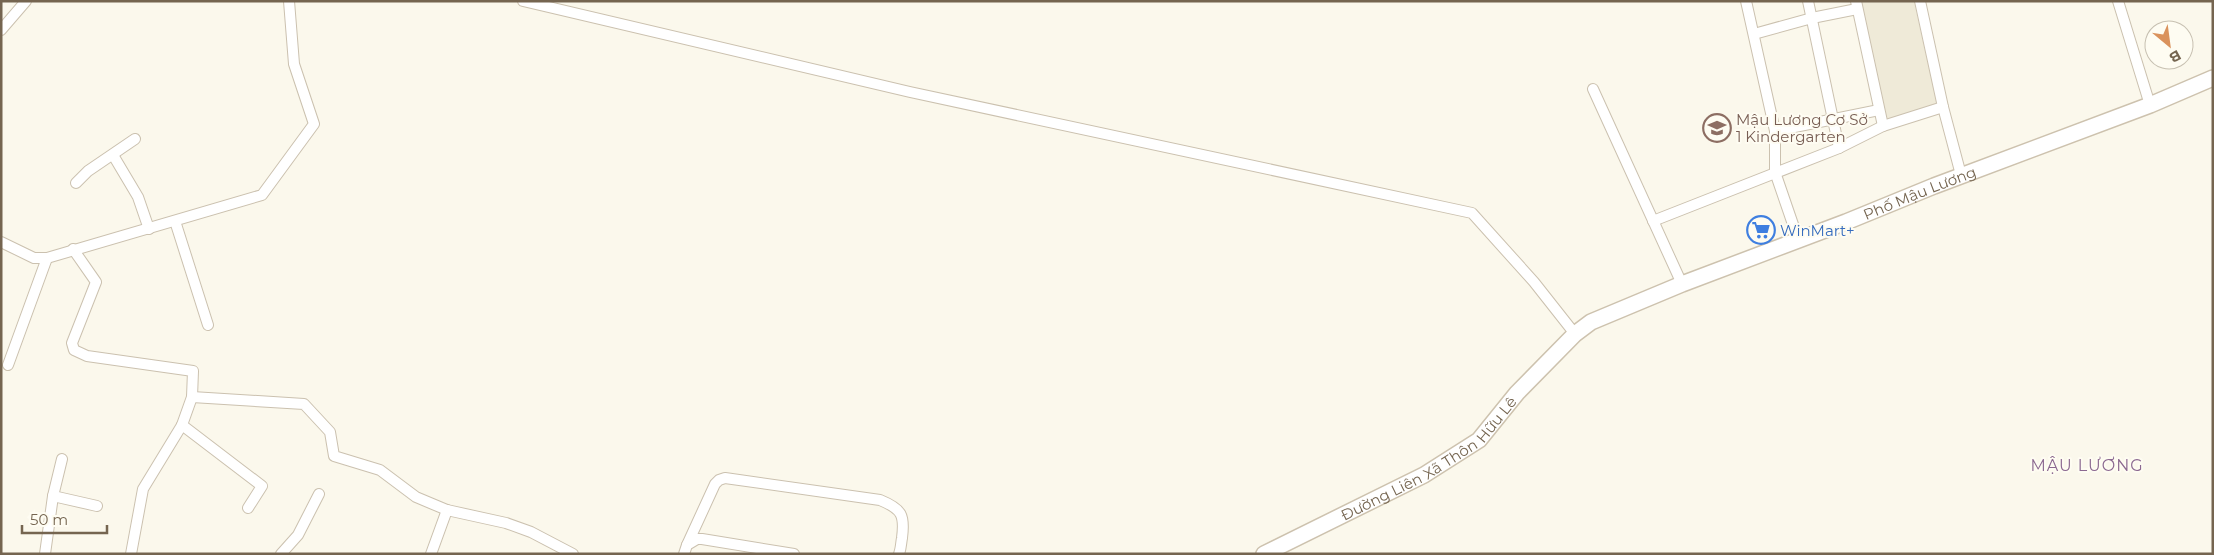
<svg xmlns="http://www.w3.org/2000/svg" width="2214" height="555" font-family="Montserrat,sans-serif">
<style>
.residential{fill:#efead8}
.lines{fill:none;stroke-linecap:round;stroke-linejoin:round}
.street-casing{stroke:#cbc1af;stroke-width:12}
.secondary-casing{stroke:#cdc2ae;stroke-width:18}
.street{stroke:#fff;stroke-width:10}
.secondary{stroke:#fff;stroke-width:15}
.labels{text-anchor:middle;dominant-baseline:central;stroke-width:4;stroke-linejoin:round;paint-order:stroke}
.education-label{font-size:15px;fill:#785e54;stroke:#fefcf2;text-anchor:start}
.street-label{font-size:15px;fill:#756550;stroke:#fefcf2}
.shop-label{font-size:15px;fill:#366cbe;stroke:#fefcf2;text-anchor:start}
.neighbourhood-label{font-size:16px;letter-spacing:1px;fill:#8b6890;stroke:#fefcf2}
</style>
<rect width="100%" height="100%" fill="#fbf8ec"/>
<!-- residential -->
<path class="residential" d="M 1860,1 L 1914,1 L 1937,104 L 1886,120 Z"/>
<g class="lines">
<defs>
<g id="street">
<path d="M 523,1 L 910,92 L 1472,213 L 1534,282 L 1575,334"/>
<path d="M 1746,1 L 1775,131 L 1775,172 L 1798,239"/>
<path d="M 1808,1 L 1839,148"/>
<path d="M 1856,1 L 1883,126"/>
<path d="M 1920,1 L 1943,107 L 1961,175"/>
<path d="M 2118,1 L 2150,105"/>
<path d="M 1,30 L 26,1"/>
<path d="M 1754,34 L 1812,18 L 1857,9"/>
<path d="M 1593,89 L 1682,284"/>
<path d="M 1775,131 L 1879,110"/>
<path d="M 113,155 L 138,197 L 149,229"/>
<path d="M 76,183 L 88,171 L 135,139"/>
<path d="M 175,221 L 208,325"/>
<path d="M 1653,221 L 1839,148 L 1883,126 L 1943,107"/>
<path d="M 1,242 L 34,258 L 47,258 L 262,195 L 314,124 L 294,64 L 289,1"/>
<path d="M 73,249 L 96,282 L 72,343 L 74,350 L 87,356 L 193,371 L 192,397 L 182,425 L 143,489 L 131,554"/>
<path d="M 8,365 L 47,258"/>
<path d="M 192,397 L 304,404 L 330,432 L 334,456 L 380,470 L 416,497 L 447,510 L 506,523 L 531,532 L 573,554"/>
<path d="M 182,425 L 262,486 L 248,508"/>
<path d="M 53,496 L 97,506"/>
<path d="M 687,545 L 715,484 L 719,480 L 725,478 L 880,500 C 902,509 905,515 902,538 C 901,543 901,549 899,554"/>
<path d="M 45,554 L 53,496 L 62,459"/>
<path d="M 281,554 L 298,535 L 319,494"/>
<path d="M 431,554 L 447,510"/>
<path d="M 684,554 L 687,545 L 697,539 L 702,539 L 794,554"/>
</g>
<g id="secondary">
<path id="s1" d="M 1264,554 L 1424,475 L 1479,440 L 1517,393 L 1575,334 L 1591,322 L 1682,284 L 1846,222 L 1934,186 L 2150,105 L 2213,78"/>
</g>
</defs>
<!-- street casing -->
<use href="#street" class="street-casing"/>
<!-- secondary casing -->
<use href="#secondary" class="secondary-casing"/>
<!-- street -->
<use href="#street" class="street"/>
<!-- secondary -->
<use href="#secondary" class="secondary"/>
</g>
<!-- icons -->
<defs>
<symbol id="school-ring" viewBox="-11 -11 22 22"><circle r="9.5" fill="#fefcf2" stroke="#8d6e63" stroke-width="1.5"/><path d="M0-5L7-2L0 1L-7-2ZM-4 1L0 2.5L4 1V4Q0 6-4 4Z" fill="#8d6e63"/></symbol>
<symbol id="supermarket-ring" viewBox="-11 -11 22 22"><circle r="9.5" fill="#fefcf2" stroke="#3f7fe0" stroke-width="1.5"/><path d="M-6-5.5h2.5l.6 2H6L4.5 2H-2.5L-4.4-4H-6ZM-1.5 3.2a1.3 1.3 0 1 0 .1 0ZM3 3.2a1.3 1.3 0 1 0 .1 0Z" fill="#3f7fe0"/></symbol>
</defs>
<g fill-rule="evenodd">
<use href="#school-ring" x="1701" y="112" width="32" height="32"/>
<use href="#supermarket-ring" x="1745" y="214" width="32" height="32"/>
</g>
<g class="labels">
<!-- education labels -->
<g class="education-label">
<text x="1736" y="119">Mậu Lương Cơ Sở<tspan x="1736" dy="17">1 Kindergarten</tspan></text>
</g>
<!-- street labels -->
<g class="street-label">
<text stroke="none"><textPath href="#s1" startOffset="760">Phố Mậu Lương</textPath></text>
<text stroke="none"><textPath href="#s1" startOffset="192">Đường Liên Xã Thôn Hữu Lê</textPath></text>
</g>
<!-- shop labels -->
<g class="shop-label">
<text x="1780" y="230">WinMart+</text>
</g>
<!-- neighbourhood labels -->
<g class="neighbourhood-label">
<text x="2087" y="465">MẬU LƯƠNG</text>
</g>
</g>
<!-- border -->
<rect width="2214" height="555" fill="none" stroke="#756550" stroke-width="5"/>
<!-- north arrow -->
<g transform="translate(2169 45) rotate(151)"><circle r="24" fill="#fefcf2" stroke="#c7c0b1"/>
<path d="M0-4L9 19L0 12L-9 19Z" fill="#da925c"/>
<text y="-8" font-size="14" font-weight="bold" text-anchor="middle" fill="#756550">B</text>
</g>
<!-- scale -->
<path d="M22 525v8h85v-8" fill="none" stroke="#756550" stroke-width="2.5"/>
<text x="30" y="525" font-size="15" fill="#756550" stroke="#fefcf2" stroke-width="4" paint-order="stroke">50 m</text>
</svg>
